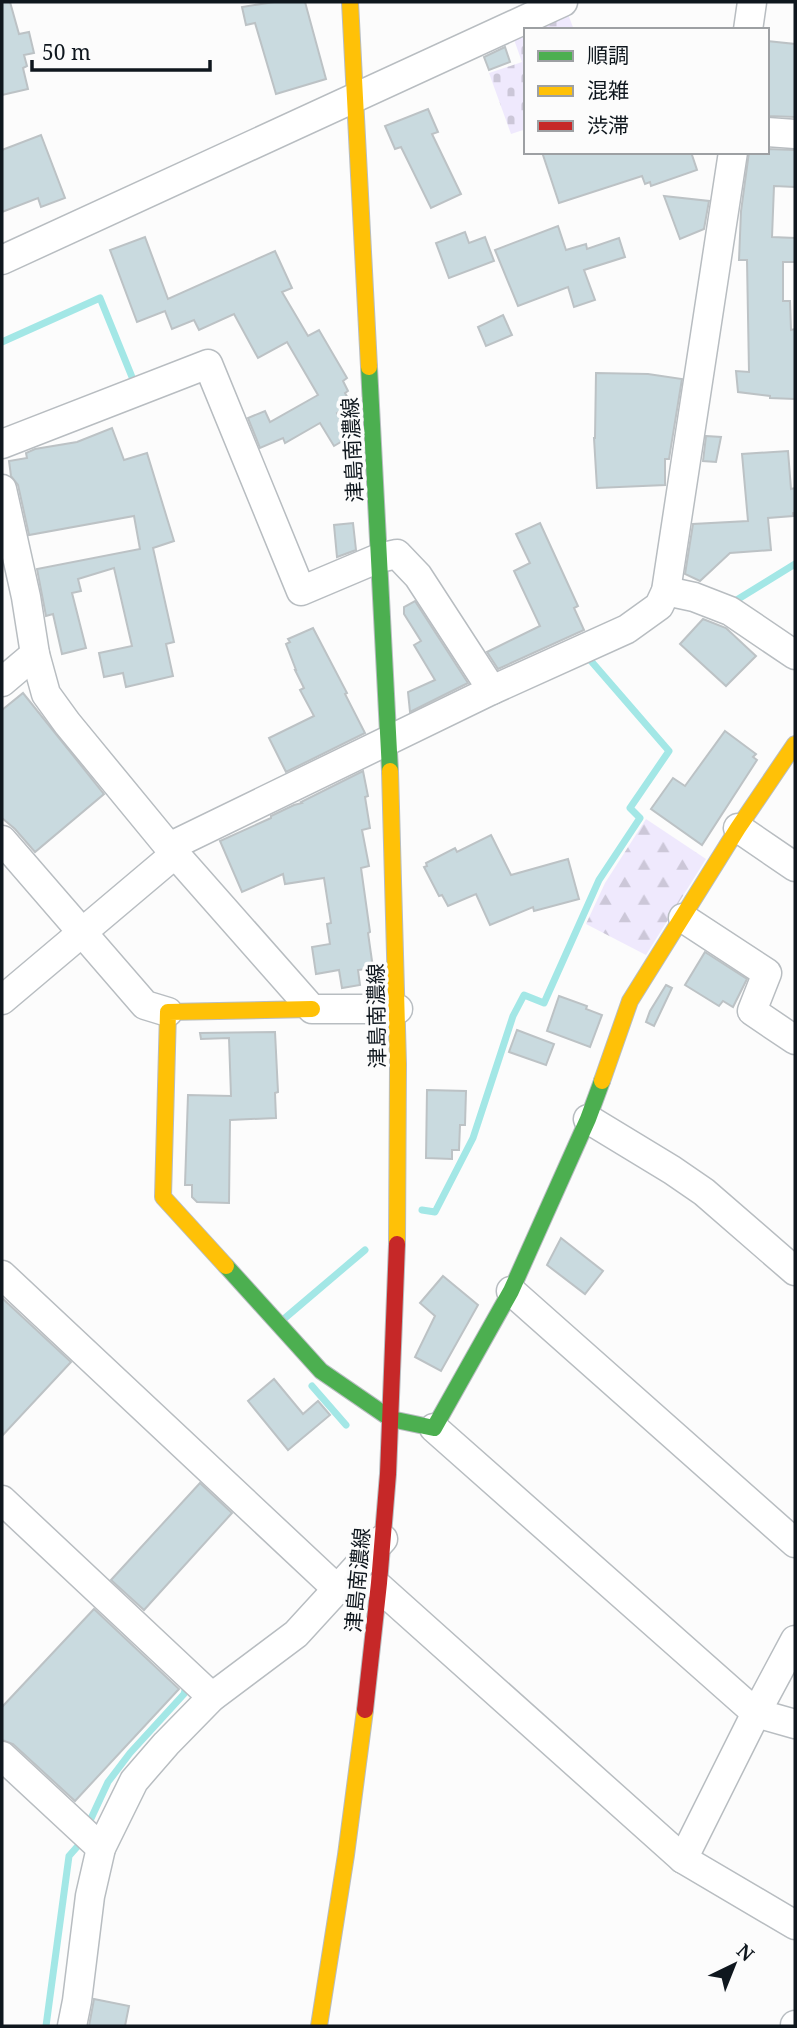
<svg xmlns="http://www.w3.org/2000/svg" width="797" height="2028" font-family="'Noto Serif','Noto Sans JP',serif">
<style>
.forest{fill:url(#forest-firs)}
.cemetery{fill:url(#cemetery-stones)}
.lines{fill:none;stroke-linecap:round;stroke-linejoin:round}
.stream{stroke:#a3e7e6;stroke-width:7}
.building{fill:#c9dadf;stroke:#bcc2c5;stroke-width:2}
.street-casing{stroke:#b8bdc1;stroke-width:31}
.fast-casing{stroke:#b8bdc1;stroke-width:18}
.slow-casing{stroke:#b8bdc1;stroke-width:18}
.jam-casing{stroke:#b8bdc1;stroke-width:18}
.street{stroke:#fff;stroke-width:28}
.fast{stroke:#4caf50;stroke-width:16}
.slow{stroke:#ffc107;stroke-width:16}
.jam{stroke:#c62828;stroke-width:16}
.labels{text-anchor:middle;dominant-baseline:central;stroke-width:7;stroke-linejoin:round;paint-order:stroke}
.street-label{font-size:21px;fill:#0f171e;stroke:#fcfcfc}
</style>
<defs>
<pattern id="forest-firs" width="22" height="20" patternUnits="userSpaceOnUse" patternTransform="scale(1.75)"><rect width="22" height="20" fill="#efe9fd"/><path d="M5 1l3.5 6h-7zM16 11l3.5 6h-7z" fill="#ccc7d8"/></pattern>
<pattern id="cemetery-stones" width="16" height="16" patternUnits="userSpaceOnUse" patternTransform="scale(1.75)"><rect width="16" height="16" fill="#efe9fd"/><path d="M2 7V4a2 2 0 0 1 4 0v3zM10 15v-3a2 2 0 0 1 4 0v3z" fill="#ccc7d8"/></pattern>
</defs>
<rect width="100%" height="100%" fill="#fcfcfc"/>
<!-- forest -->
<path class="forest" d="M 646,819 L 706,859 L 646,955 L 586,924 L 605,883 Z"/>
<!-- cemetery -->
<path class="cemetery" d="M 568,14 L 574,30 L 526,30 L 526,129 L 511,134 L 489,73 L 522,62 L 512,34 Z"/>
<g class="lines">
<!-- stream -->
<g class="stream">
<path d="M 2,342 L 100,298 L 134,382"/>
<path d="M 735,601 L 795,564"/>
<path d="M 422,1210 L 435,1212 L 473,1138 L 513,1016 L 524,995 L 544,1003 L 599,880 L 640,818 L 630,808 L 669,751 L 591,661"/>
<path d="M 285,1318 L 365,1250"/>
<path d="M 312,1386 L 346,1425"/>
<path d="M 88,1825 L 108,1782 L 130,1753 L 184,1694 L 186,1687 L 184,1685"/>
<path d="M 46,2026 L 69,1856 L 84,1839"/>
</g>
</g>
<!-- building -->
<g class="building">
<path d="M 2,2 L 10,2 L 19,34 L 29,32 L 34,53 L 24,55 L 27,66 L 23,68 L 28,89 L 2,95 Z"/>
<path d="M 274,2 L 305,2 L 326,79 L 276,94 L 255,23 L 246,25 L 242,7 Z"/>
<path d="M 767,41 L 795,44 L 795,117 L 767,116 Z"/>
<path d="M 505,47 L 510,62 L 489,70 L 484,57 Z"/>
<path d="M 428,109 L 438,132 L 432,134 L 461,194 L 431,208 L 401,147 L 395,149 L 385,126 Z"/>
<path d="M 41,135 L 65,198 L 41,207 L 38,198 L 2,212 L 2,150 Z"/>
<path d="M 767,149 L 795,150 L 795,187 L 774,186 L 772,237 L 795,238 L 795,262 L 783,262 L 783,301 L 790,301 L 791,330 L 795,329 L 795,399 L 770,398 L 770,396 L 738,392 L 736,371 L 749,372 L 747,260 L 739,260 L 741,211 L 749,152 L 767,152 Z"/>
<path d="M 542,152 L 691,152 L 697,170 L 651,186 L 650,182 L 645,184 L 642,176 L 559,203 Z"/>
<path d="M 664,196 L 709,201 L 704,229 L 680,239 Z"/>
<path d="M 558,226 L 566,250 L 586,244 L 587,249 L 619,238 L 625,257 L 584,270 L 595,300 L 574,307 L 568,287 L 518,306 L 495,250 Z"/>
<path d="M 465,232 L 469,243 L 485,237 L 494,261 L 449,278 L 436,243 Z"/>
<path d="M 145,237 L 168,299 L 275,251 L 292,288 L 282,292 L 308,336 L 319,330 L 347,378 L 343,381 L 348,391 L 345,393 L 349,400 L 349,406 L 337,413 L 351,436 L 334,446 L 320,423 L 285,443 L 283,438 L 260,448 L 248,418 L 265,411 L 270,422 L 318,395 L 287,342 L 258,358 L 234,314 L 199,330 L 194,320 L 172,329 L 165,311 L 137,322 L 110,250 Z"/>
<path d="M 503,315 L 512,335 L 486,346 L 478,327 Z"/>
<path d="M 596,373 L 648,374 L 682,379 L 669,459 L 665,459 L 665,485 L 597,488 L 594,438 L 595,438 Z"/>
<path d="M 112,428 L 124,460 L 147,453 L 174,541 L 153,548 L 174,642 L 166,644 L 173,676 L 126,687 L 123,673 L 104,677 L 99,653 L 132,646 L 114,568 L 78,579 L 81,591 L 72,593 L 86,648 L 62,654 L 53,614 L 46,616 L 37,569 L 140,549 L 134,516 L 29,535 L 18,485 L 11,476 L 9,461 L 27,458 L 26,453 L 35,449 L 77,442 Z"/>
<path d="M 706,436 L 721,437 L 716,462 L 703,461 Z"/>
<path d="M 788,451 L 791,489 L 795,488 L 795,513 L 793,513 L 793,516 L 768,518 L 771,550 L 730,553 L 700,581 L 685,574 L 693,524 L 748,521 L 742,454 Z"/>
<path d="M 353,523 L 356,550 L 337,557 L 334,525 Z"/>
<path d="M 540,523 L 578,606 L 574,608 L 584,630 L 498,669 L 487,652 L 540,626 L 514,571 L 530,563 L 516,534 Z"/>
<path d="M 415,601 L 468,683 L 410,712 L 408,692 L 435,680 L 414,645 L 421,641 L 404,614 L 404,607 Z"/>
<path d="M 703,619 L 726,628 L 756,656 L 726,686 L 680,644 Z"/>
<path d="M 313,628 L 347,693 L 345,694 L 365,733 L 286,772 L 269,738 L 314,716 L 300,690 L 304,688 L 295,670 L 296,670 L 286,644 L 290,642 L 288,639 Z"/>
<path d="M 23,693 L 104,794 L 35,852 L 15,829 L 2,818 L 2,710 Z"/>
<path d="M 725,731 L 756,754 L 753,757 L 757,760 L 702,845 L 651,809 L 673,778 L 685,786 Z"/>
<path d="M 363,771 L 368,796 L 365,797 L 370,828 L 362,830 L 369,866 L 361,868 L 370,932 L 368,933 L 373,968 L 358,970 L 360,985 L 342,988 L 339,970 L 316,974 L 312,947 L 330,944 L 327,924 L 331,923 L 324,878 L 285,884 L 283,874 L 242,892 L 220,841 L 271,818 L 271,816 L 294,805 L 302,803 L 301,802 Z"/>
<path d="M 491,835 L 511,875 L 568,859 L 579,899 L 534,911 L 533,907 L 490,925 L 476,894 L 448,906 L 442,895 L 439,896 L 424,867 L 427,866 L 426,863 L 455,848 L 457,852 Z"/>
<path d="M 705,952 L 747,979 L 733,1007 L 723,1001 L 719,1006 L 685,985 Z"/>
<path d="M 666,985 L 672,988 L 654,1026 L 646,1022 L 650,1011 Z"/>
<path d="M 559,996 L 587,1006 L 586,1009 L 602,1015 L 590,1047 L 547,1031 Z"/>
<path d="M 517,1030 L 554,1044 L 546,1065 L 509,1052 Z"/>
<path d="M 275,1032 L 278,1092 L 275,1093 L 276,1118 L 230,1120 L 229,1203 L 197,1202 L 192,1197 L 192,1185 L 185,1185 L 188,1095 L 231,1096 L 229,1038 L 201,1039 L 200,1033 Z"/>
<path d="M 427,1090 L 466,1091 L 465,1125 L 460,1125 L 459,1150 L 452,1150 L 452,1159 L 426,1158 Z"/>
<path d="M 561,1238 L 603,1271 L 585,1294 L 547,1265 Z"/>
<path d="M 443,1276 L 478,1305 L 441,1371 L 415,1357 L 435,1316 L 420,1303 Z"/>
<path d="M 2,1298 L 71,1362 L 2,1436 Z"/>
<path d="M 274,1379 L 303,1414 L 318,1401 L 330,1415 L 288,1450 L 248,1401 Z"/>
<path d="M 200,1483 L 232,1513 L 144,1610 L 111,1580 Z"/>
<path d="M 94,1609 L 179,1689 L 75,1801 L 13,1744 L 2,1740 L 2,1707 Z"/>
<path d="M 94,1999 L 129,2006 L 125,2026 L 89,2026 Z"/>
</g>
<g class="lines">
<defs>
<g id="street">
<path d="M 748,30 L 752,2"/>
<path d="M 767,132 L 795,134"/>
<path d="M 2,260 L 563,2"/>
<path d="M 2,444 L 208,364 L 301,591 L 379,558 L 397,554 L 418,576 L 492,690"/>
<path d="M 2,489 L 26,597 L 35,654 L 46,694 L 67,723 L 169,847 L 312,1009 L 398,1009"/>
<path d="M 666,591 L 694,597 L 730,611 L 795,655"/>
<path d="M 2,682 L 35,654"/>
<path d="M 738,828 L 795,867"/>
<path d="M 2,840 L 145,1005 L 168,1012"/>
<path d="M 169,847 L 492,690 L 627,629 L 659,606 L 666,591 L 733,152"/>
<path d="M 683,918 L 767,973 L 752,1011 L 795,1040"/>
<path d="M 2,1000 L 175,854"/>
<path d="M 588,1119 L 672,1170 L 704,1192 L 795,1271"/>
<path d="M 2,1275 L 336,1588"/>
<path d="M 511,1291 L 795,1543"/>
<path d="M 434,1428 L 756,1713 L 795,1724"/>
<path d="M 2,1500 L 212,1697"/>
<path d="M 379,1587 L 683,1859 L 795,1925"/>
<path d="M 2,1756 L 101,1848"/>
<path d="M 683,1859 L 756,1713 L 795,1640"/>
<path d="M 72,2026 L 77,2001 L 90,1896 L 101,1848 L 134,1781 L 166,1744 L 212,1697 L 296,1634 L 383,1539"/>
<path d="M 795,2026 L 795,2025"/>
</g>
<g id="fast">
<path d="M 369,367 L 390,771"/>
<path d="M 226,1266 L 321,1371 L 391,1419 L 434,1428 L 511,1291 L 588,1119 L 602,1081"/>
</g>
<g id="slow">
<path d="M 350,2 L 369,367"/>
<path d="M 390,771 L 398,1064 L 397,1244"/>
<path d="M 602,1081 L 630,1001 L 738,828 L 795,744"/>
<path d="M 226,1266 L 163,1197 L 168,1012 L 312,1009"/>
<path d="M 319,2026 L 346,1855 L 365,1710"/>
</g>
<path id="jam" d="M 365,1710 L 379,1583 L 388,1474 L 397,1244"/>
</defs>
<!-- street casing -->
<use href="#street" class="street-casing"/>
<!-- fast casing -->
<use href="#fast" class="fast-casing"/>
<!-- slow casing -->
<use href="#slow" class="slow-casing"/>
<!-- jam casing -->
<use href="#jam" class="jam-casing"/>
<!-- street -->
<use href="#street" class="street"/>
<!-- fast -->
<use href="#fast" class="fast"/>
<!-- slow -->
<use href="#slow" class="slow"/>
<!-- jam -->
<use href="#jam" class="jam"/>
</g>
<g class="labels">
<!-- street labels -->
<g class="street-label">
<text transform="translate(352 450) rotate(-93)">津島南濃線</text>
<text transform="translate(376 1016) rotate(-91)">津島南濃線</text>
<text transform="translate(357 1580) rotate(-85)">津島南濃線</text>
</g>
</g>
<!-- border -->
<rect width="797" height="2028" fill="none" stroke="#0f171e" stroke-width="7"/>
<!-- legend -->
<rect x="524" y="28" width="245" height="126" fill="#fcfcfc" stroke="#9da0a3" stroke-width="2"/>
<rect x="538" y="51" width="35" height="10" fill="#4caf50" stroke="#9da0a3" stroke-width="2"/>
<text x="587" y="63" font-size="21" fill="#0f171e">順調</text>
<rect x="538" y="86" width="35" height="10" fill="#ffc107" stroke="#9da0a3" stroke-width="2"/>
<text x="587" y="98" font-size="21" fill="#0f171e">混雑</text>
<rect x="538" y="121" width="35" height="10" fill="#c62828" stroke="#9da0a3" stroke-width="2"/>
<text x="587" y="133" font-size="21" fill="#0f171e">渋滞</text>
<!-- north arrow -->
<g transform="translate(734 1965) rotate(43)" stroke="#fcfcfc" stroke-width="5" paint-order="stroke">
<path d="M0-5L12 26L0 18L-12 26Z" fill="#0f171e"/>
<text y="-10" font-size="19" font-weight="bold" text-anchor="middle" fill="#0f171e">N</text>
</g>
<!-- scale -->
<path d="M32 60v10h178v-10" fill="none" stroke="#0f171e" stroke-width="3.5"/>
<text x="42" y="60" font-size="21" fill="#0f171e" stroke="#fcfcfc" stroke-width="5" paint-order="stroke">50 m</text>
</svg>
